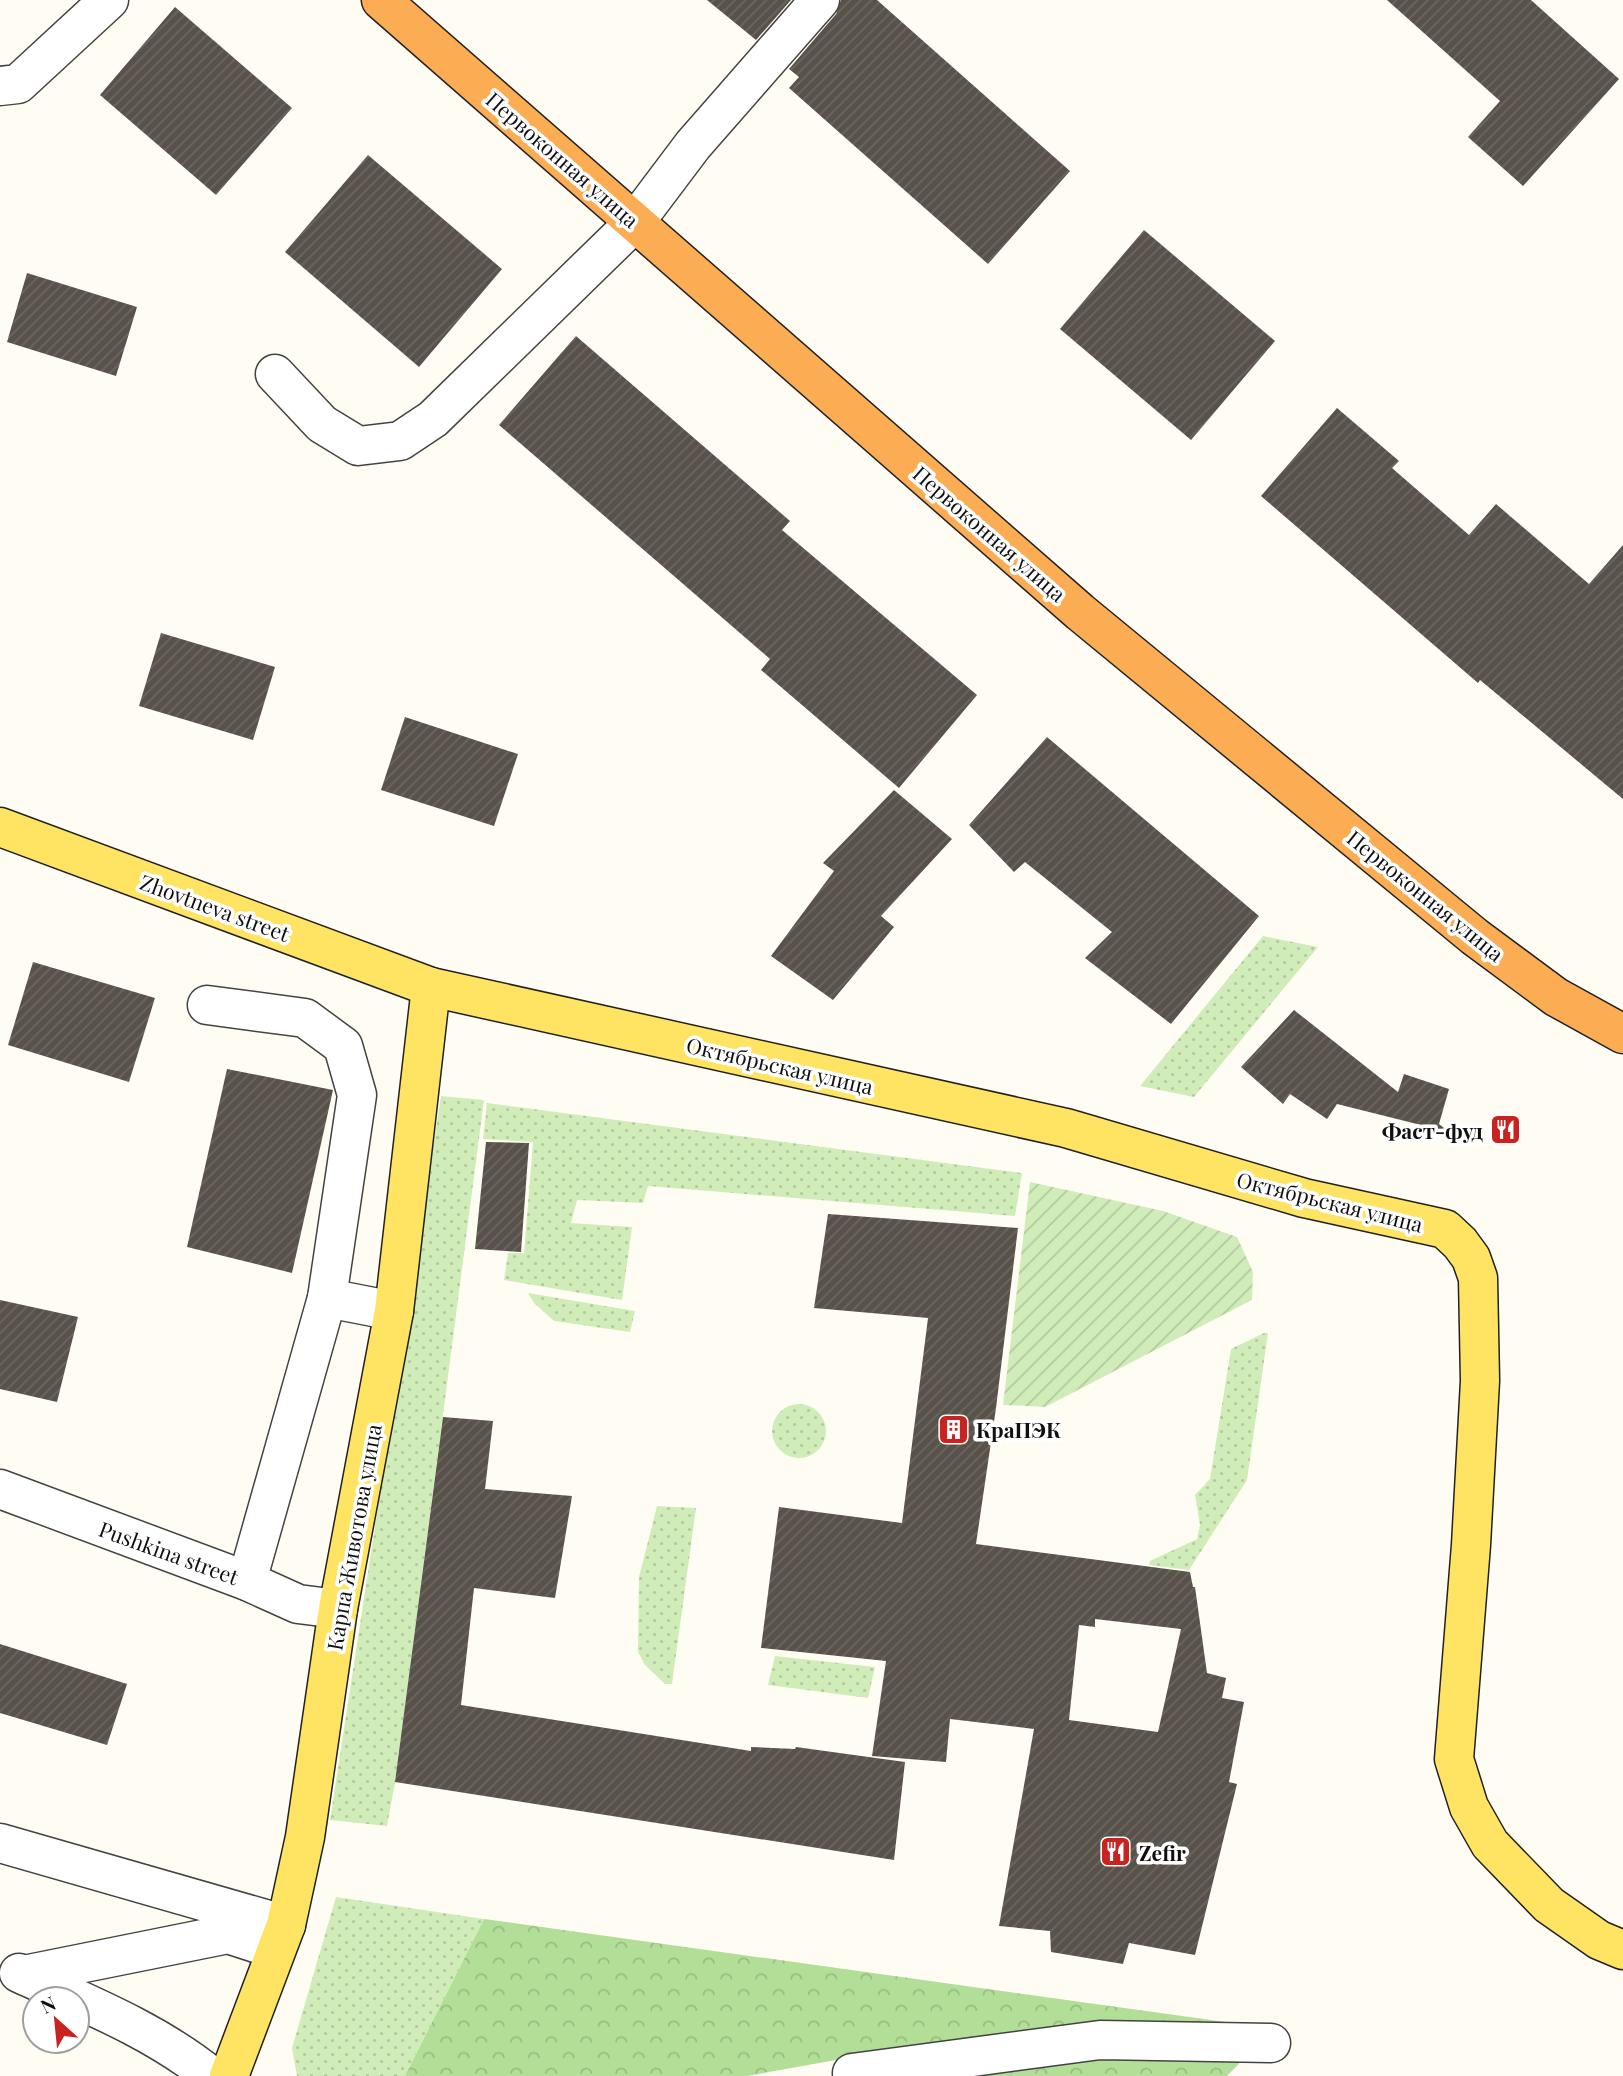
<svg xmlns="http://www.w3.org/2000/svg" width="1623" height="2076" font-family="'Playfair Display',serif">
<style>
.grass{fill:url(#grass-dots)}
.forest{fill:url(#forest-crowns)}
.garden{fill:url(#garden-furrows)}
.building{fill:url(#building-hatch);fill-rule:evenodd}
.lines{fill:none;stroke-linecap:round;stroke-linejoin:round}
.minor-casing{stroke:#434343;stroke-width:41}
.major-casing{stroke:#212121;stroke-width:41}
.highway-casing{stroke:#212121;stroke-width:41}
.minor{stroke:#fff;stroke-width:38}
.major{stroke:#ffe463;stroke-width:38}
.highway{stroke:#fcad54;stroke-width:38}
.labels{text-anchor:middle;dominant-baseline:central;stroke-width:7;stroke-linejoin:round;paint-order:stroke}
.street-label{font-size:21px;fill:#101010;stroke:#fff}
.poi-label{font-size:21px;font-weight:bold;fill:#101010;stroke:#fff;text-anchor:start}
</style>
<defs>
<pattern id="grass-dots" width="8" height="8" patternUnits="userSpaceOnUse" patternTransform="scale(1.75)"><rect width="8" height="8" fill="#d0edb9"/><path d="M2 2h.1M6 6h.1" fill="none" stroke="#b2ca9e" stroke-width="1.8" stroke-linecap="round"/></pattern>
<pattern id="forest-crowns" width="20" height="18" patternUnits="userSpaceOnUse" patternTransform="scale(1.75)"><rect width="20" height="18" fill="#b2de97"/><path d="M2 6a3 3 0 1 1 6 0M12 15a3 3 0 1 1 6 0" fill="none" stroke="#98bd81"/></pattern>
<pattern id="garden-furrows" width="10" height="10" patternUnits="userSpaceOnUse" patternTransform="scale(1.75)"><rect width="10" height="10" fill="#d0edb9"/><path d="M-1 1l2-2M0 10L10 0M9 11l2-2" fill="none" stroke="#b2ca9e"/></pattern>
<pattern id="building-hatch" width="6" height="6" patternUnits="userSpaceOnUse" patternTransform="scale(1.75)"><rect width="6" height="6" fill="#59524b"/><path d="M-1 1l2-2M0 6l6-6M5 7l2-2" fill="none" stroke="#6c6661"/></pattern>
</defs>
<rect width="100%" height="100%" fill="#fffdf3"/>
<!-- grass -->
<g class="grass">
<path d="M 1263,936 L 1318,947 L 1194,1097 L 1140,1086 Z"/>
<path d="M 441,1096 L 484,1100 L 395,1783 L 387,1826 L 330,1820 Z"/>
<path d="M 487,1103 L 1022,1173 L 1015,1216 L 648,1186 L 643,1203 L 577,1200 L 571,1223 L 632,1227 L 622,1300 L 504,1280 L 508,1253 L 524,1253 L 533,1142 L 483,1139 Z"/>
<path d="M 528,1293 L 635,1311 L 630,1332 L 554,1321 L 534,1303 Z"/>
<path d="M 1264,1333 L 1268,1333 L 1247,1480 L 1189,1570 L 1149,1565 L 1150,1561 L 1197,1539 L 1200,1525 L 1195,1495 L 1210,1479 L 1231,1349 Z"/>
<circle cx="799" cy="1431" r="27"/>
<path d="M 657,1506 L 696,1508 L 672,1684 L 665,1684 L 645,1665 L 638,1652 L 639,1577 Z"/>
<path d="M 775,1656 L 875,1667 L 868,1698 L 768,1685 Z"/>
<path d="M 336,1897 L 484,1919 L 405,2076 L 297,2076 L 292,2048 Z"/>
</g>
<!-- forest -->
<g class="forest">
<path d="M 484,1919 L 1247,2025 L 853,2057 L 747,2076 L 405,2076 Z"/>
<path d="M 1252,2050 L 1227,2076 L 906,2076 L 1095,2052 Z"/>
</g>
<!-- garden -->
<path class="garden" d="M 1030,1182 L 1163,1211 L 1237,1237 L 1253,1272 L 1252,1300 L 1045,1407 L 1003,1405 Z"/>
<!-- building -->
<g class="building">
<path d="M 707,0 L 791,0 L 756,40 Z"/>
<path d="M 841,0 L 877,0 L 1070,171 L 988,264 L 789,88 L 799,77 L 789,69 L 836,14 Z"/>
<path d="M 1387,0 L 1531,0 L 1619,79 L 1523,186 L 1468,137 L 1500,101 Z"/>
<path d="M 175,7 L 292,108 L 216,195 L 100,95 Z"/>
<path d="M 368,155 L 502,269 L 419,367 L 285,252 Z"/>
<path d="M 1144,230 L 1275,341 L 1191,440 L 1060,329 Z"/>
<path d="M 27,273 L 137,307 L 116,376 L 7,342 Z"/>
<path d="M 576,336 L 790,521 L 782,530 L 977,695 L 899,788 L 761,670 L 770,659 L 499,425 Z"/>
<path d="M 1337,408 L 1399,461 L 1392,468 L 1469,535 L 1496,504 L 1589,584 L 1623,545 L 1623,799 L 1480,680 L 1478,683 L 1261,496 Z"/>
<path d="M 161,633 L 275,667 L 253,740 L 139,706 Z"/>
<path d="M 405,717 L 518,754 L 494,826 L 381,790 Z"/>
<path d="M 1047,737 L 1259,916 L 1171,1024 L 1085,958 L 1112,932 L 1025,862 L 1014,872 L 969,825 Z"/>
<path d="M 894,790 L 952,839 L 881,916 L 894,927 L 833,1000 L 771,956 L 834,871 L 823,863 Z"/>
<path d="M 33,962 L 155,998 L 129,1082 L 8,1045 Z"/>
<path d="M 1294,1010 L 1398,1092 L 1404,1074 L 1449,1089 L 1439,1124 L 1449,1132 L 1337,1104 L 1327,1119 L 1290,1094 L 1283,1104 L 1241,1067 Z"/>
<path d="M 227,1069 L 333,1090 L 292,1273 L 187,1247 Z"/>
<path d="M 486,1142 L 529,1143 L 521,1252 L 475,1249 Z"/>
<path d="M 828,1214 L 1018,1228 L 996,1408 L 976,1544 L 1190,1572 L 1193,1587 L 1195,1587 L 1207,1673 L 1226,1678 L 1222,1698 L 1244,1702 L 1229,1782 L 1237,1784 L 1195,1955 L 1129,1943 L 1123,1964 L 1051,1952 L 1050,1931 L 999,1926 L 1034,1729 L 950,1719 L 946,1762 L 872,1756 L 886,1661 L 761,1648 L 779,1507 L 902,1523 L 928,1318 L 814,1308 ZM 1095,1619 L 1181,1629 L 1158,1732 L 1069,1720 L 1079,1625 L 1095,1627 Z"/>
<path d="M 0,1300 L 78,1317 L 57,1402 L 0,1389 Z"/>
<path d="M 443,1417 L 493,1421 L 485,1489 L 572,1496 L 555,1598 L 474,1588 L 461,1705 L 751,1751 L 751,1747 L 795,1749 L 796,1747 L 905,1762 L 894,1860 L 395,1782 Z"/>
<path d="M 0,1644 L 127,1684 L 107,1745 L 0,1713 Z"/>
</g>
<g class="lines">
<defs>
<g id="minor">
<path d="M 0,86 L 18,84 L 109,0"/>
<path d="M 275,374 L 322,424 L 358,446 L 400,441 L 433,419 L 635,222 L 693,145 L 820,0"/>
<path d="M 207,1005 L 305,1018 L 343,1046 L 357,1095 L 327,1298 L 394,1311"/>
<path d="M 0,1489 L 247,1581 L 298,1604 L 338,1609"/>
<path d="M 247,1581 L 327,1298"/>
<path d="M 0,1843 L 286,1925"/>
<path d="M 19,1973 C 85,2003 154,2030 211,2076"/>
<path d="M 24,1975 L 228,1934 L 268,1947"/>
<path d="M 852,2073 L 1100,2040 L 1271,2043"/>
</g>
<g id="major">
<path d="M 0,827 L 431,987 L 1066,1128 L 1304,1198 L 1445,1229 L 1460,1243 L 1471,1258 L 1478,1278 L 1480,1381 L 1471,1545 L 1454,1759 L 1469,1807 L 1490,1844 L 1549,1905 L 1599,1940 L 1623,1950"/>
<path d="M 229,2076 L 286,1925 L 305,1837 L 338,1609 L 394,1311 L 431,987"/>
</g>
<path id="highway" d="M 381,0 L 1080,612 L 1475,937 L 1556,997 L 1623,1034"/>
</defs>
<!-- minor casing -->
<use href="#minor" class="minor-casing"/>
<!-- major casing -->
<use href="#major" class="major-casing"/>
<!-- highway casing -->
<use href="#highway" class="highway-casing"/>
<!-- minor -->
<use href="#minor" class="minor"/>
<!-- major -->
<use href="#major" class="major"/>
<!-- highway -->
<use href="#highway" class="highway"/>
</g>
<!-- icons -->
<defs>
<symbol id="restaurant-square" viewBox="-11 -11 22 22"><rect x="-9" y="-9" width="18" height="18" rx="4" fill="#c9231f" stroke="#fff"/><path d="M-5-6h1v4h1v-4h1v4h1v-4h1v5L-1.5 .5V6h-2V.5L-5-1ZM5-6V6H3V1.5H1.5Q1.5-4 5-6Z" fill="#fff"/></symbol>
<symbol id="building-square" viewBox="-11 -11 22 22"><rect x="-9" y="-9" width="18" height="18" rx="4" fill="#c9231f" stroke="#fff"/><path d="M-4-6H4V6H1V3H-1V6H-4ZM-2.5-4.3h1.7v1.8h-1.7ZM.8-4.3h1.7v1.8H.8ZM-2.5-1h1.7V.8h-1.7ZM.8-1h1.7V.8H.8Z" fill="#fff"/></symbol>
</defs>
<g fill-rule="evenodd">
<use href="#restaurant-square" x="1488" y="1112" width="35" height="35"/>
<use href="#building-square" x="936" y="1412" width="35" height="35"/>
<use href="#restaurant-square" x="1098" y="1834" width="35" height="35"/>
</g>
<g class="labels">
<!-- street labels -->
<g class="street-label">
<text transform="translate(563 159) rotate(41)">Первоконная улица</text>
<text transform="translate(990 533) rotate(41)">Первоконная улица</text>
<text transform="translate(1426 895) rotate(39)">Первоконная улица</text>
<text transform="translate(215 907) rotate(20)">Zhovtneva street</text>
<text transform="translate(780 1065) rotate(13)">Октябрьская улица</text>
<text transform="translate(1330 1201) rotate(14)">Октябрьская улица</text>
<text transform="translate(353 1537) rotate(-80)">Карпа Животова улица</text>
<text transform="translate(169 1552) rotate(20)">Pushkina street</text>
</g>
<!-- poi labels -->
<g class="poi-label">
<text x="1483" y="1130" text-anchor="end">Фаст-фуд</text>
<text x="976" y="1429">КраПЭК</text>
<text x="1139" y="1852">Zefir</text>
</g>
</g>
<!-- north arrow -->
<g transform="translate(56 2020) rotate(333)"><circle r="33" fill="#ffffff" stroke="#9f9f9f" stroke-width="2"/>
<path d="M0-5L12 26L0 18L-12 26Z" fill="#c9231f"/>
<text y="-10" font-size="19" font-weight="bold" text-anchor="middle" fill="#101010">N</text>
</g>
</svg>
